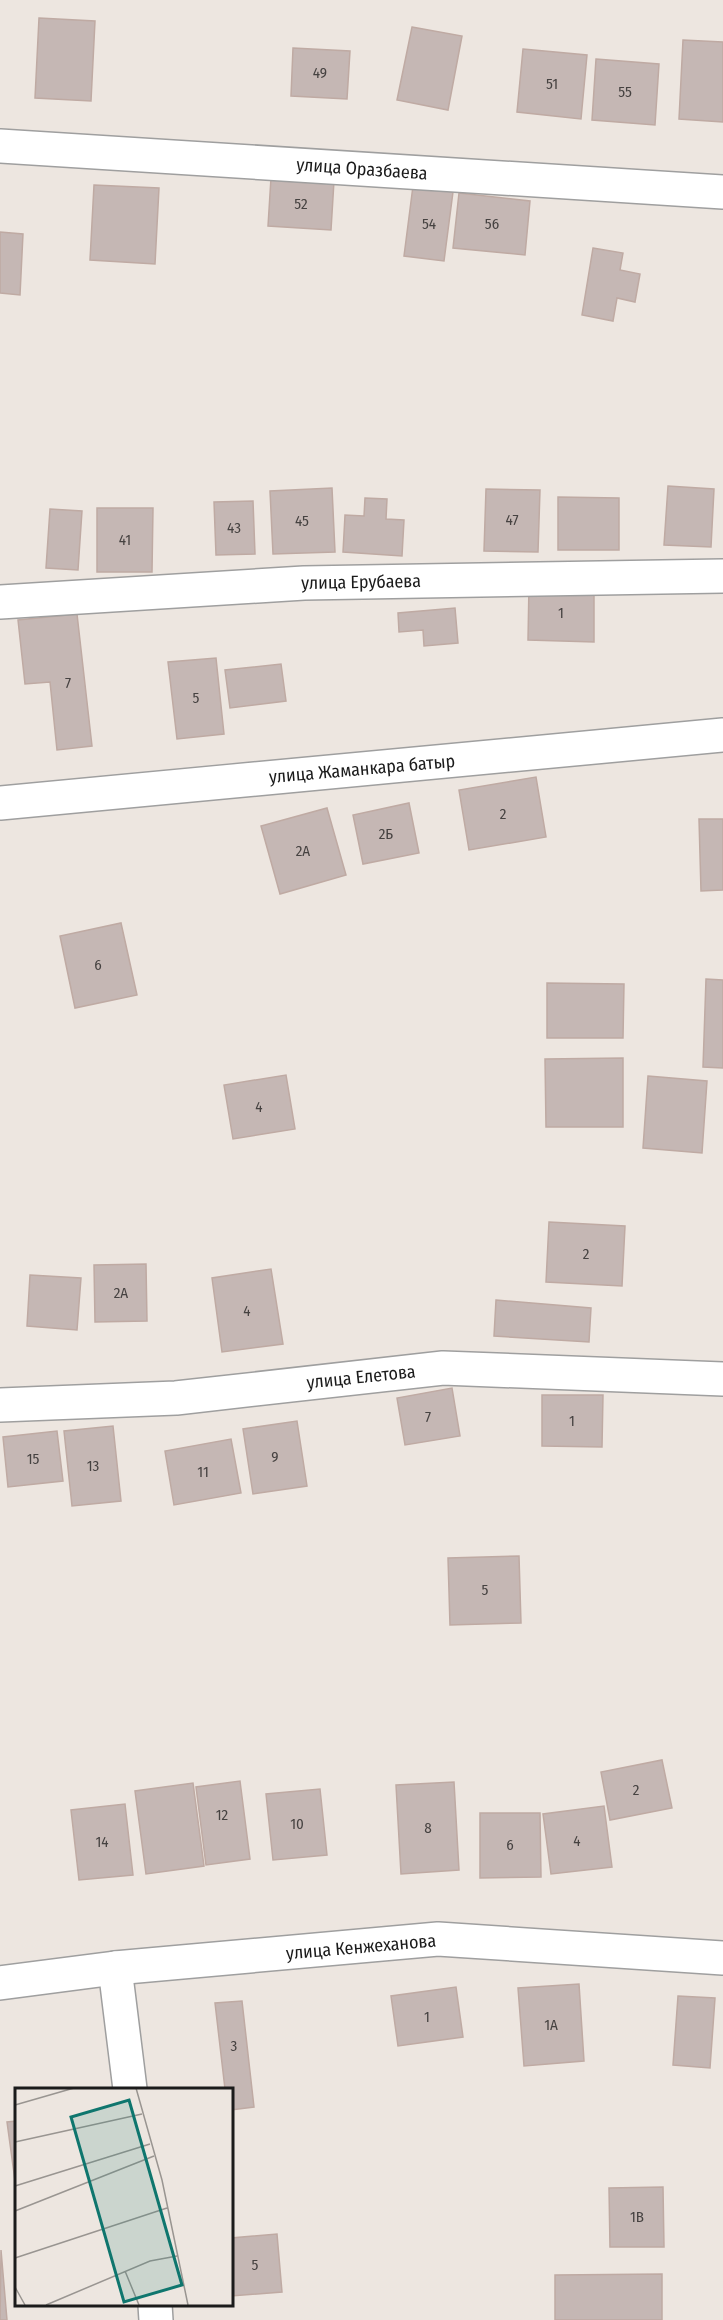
<svg xmlns="http://www.w3.org/2000/svg" width="723" height="2320" font-family="'Fira Sans Condensed',sans-serif">
<style>
.building{fill:#c5b7b4;stroke:#bfaaa3;stroke-width:1.5}
.lines{fill:none;stroke-linecap:round;stroke-linejoin:round}
.minor-casing{stroke:#9f9f9f;stroke-width:36}
.minor{stroke:#fff;stroke-width:33}
.labels{text-anchor:middle;dominant-baseline:central;stroke-width:6;stroke-linejoin:round;paint-order:stroke}
.number-label{font-size:15px;fill:#464241}
.street-label{font-size:18px;fill:#1b1b1b;stroke:#fff}
.inset-road{fill:none;stroke:#999591;stroke-width:1.5}
.view{fill:#0f766e;fill-opacity:0.15;stroke:#0f766e;stroke-width:3}
.inset-edge{fill:none;stroke:#1b1b1b;stroke-width:3}
</style>
<rect width="100%" height="100%" fill="#ede6e0"/>
<!-- building -->
<g class="building">
<path d="M 39,18 L 95,21 L 91,101 L 35,98 Z"/>
<path d="M 412,27 L 462,36 L 448,110 L 397,100 Z"/>
<path d="M 683,40 L 723,42 L 723,122 L 679,119 Z"/>
<path d="M 293,48 L 350,51 L 347,99 L 291,96 Z"/>
<path d="M 523,49 L 587,55 L 581,119 L 517,112 Z"/>
<path d="M 596,59 L 659,64 L 655,125 L 592,120 Z"/>
<path d="M 271,178 L 334,181 L 331,230 L 268,226 Z"/>
<path d="M 94,185 L 159,188 L 155,264 L 90,260 Z"/>
<path d="M 413,186 L 453,192 L 444,261 L 404,256 Z"/>
<path d="M 459,193 L 530,201 L 525,255 L 453,248 Z"/>
<path d="M 0,232 L 23,234 L 20,295 L 0,293 Z"/>
<path d="M 593,248 L 623,253 L 620,270 L 640,274 L 635,302 L 617,298 L 613,321 L 582,315 Z"/>
<path d="M 668,486 L 714,489 L 711,547 L 664,545 Z"/>
<path d="M 332,488 L 335,552 L 273,554 L 270,491 Z"/>
<path d="M 486,489 L 540,490 L 538,552 L 484,551 Z"/>
<path d="M 558,497 L 619,498 L 619,550 L 558,550 Z"/>
<path d="M 365,498 L 387,499 L 386,519 L 404,520 L 402,556 L 343,552 L 345,515 L 364,516 Z"/>
<path d="M 253,501 L 255,554 L 216,555 L 214,502 Z"/>
<path d="M 97,508 L 153,508 L 152,572 L 97,572 Z"/>
<path d="M 50,509 L 82,511 L 78,570 L 46,568 Z"/>
<path d="M 529,585 L 594,586 L 594,642 L 528,640 Z"/>
<path d="M 455,608 L 458,643 L 424,646 L 423,630 L 399,632 L 398,613 Z"/>
<path d="M 77,614 L 92,746 L 57,750 L 50,682 L 25,684 L 18,620 Z"/>
<path d="M 216,658 L 224,734 L 177,739 L 168,662 Z"/>
<path d="M 281,664 L 286,701 L 230,708 L 225,670 Z"/>
<path d="M 536,777 L 546,837 L 469,850 L 459,790 Z"/>
<path d="M 409,803 L 419,853 L 363,864 L 353,815 Z"/>
<path d="M 327,808 L 346,875 L 280,894 L 261,826 Z"/>
<path d="M 699,819 L 723,819 L 723,890 L 701,891 Z"/>
<path d="M 121,923 L 137,995 L 75,1008 L 60,936 Z"/>
<path d="M 706,979 L 723,980 L 723,1068 L 703,1067 Z"/>
<path d="M 547,983 L 624,984 L 623,1038 L 547,1038 Z"/>
<path d="M 623,1058 L 623,1127 L 546,1127 L 545,1059 Z"/>
<path d="M 286,1075 L 295,1129 L 233,1139 L 224,1085 Z"/>
<path d="M 648,1076 L 707,1081 L 702,1153 L 643,1148 Z"/>
<path d="M 549,1222 L 625,1226 L 622,1286 L 546,1282 Z"/>
<path d="M 146,1264 L 147,1321 L 95,1322 L 94,1265 Z"/>
<path d="M 271,1269 L 283,1344 L 222,1352 L 212,1278 Z"/>
<path d="M 30,1275 L 81,1278 L 77,1330 L 27,1326 Z"/>
<path d="M 496,1300 L 591,1308 L 589,1342 L 494,1336 Z"/>
<path d="M 452,1388 L 460,1436 L 405,1445 L 397,1398 Z"/>
<path d="M 542,1395 L 603,1395 L 602,1447 L 542,1446 Z"/>
<path d="M 297,1421 L 307,1486 L 253,1494 L 243,1429 Z"/>
<path d="M 113,1426 L 121,1501 L 72,1506 L 64,1431 Z"/>
<path d="M 57,1431 L 63,1481 L 8,1487 L 3,1437 Z"/>
<path d="M 231,1439 L 241,1493 L 174,1505 L 165,1451 Z"/>
<path d="M 519,1556 L 521,1623 L 450,1625 L 448,1558 Z"/>
<path d="M 662,1760 L 672,1808 L 610,1820 L 601,1772 Z"/>
<path d="M 240,1781 L 250,1859 L 206,1865 L 196,1787 Z"/>
<path d="M 454,1782 L 459,1870 L 401,1874 L 396,1785 Z"/>
<path d="M 193,1783 L 204,1866 L 146,1874 L 135,1791 Z"/>
<path d="M 320,1789 L 327,1855 L 273,1860 L 266,1794 Z"/>
<path d="M 125,1804 L 133,1875 L 79,1880 L 71,1810 Z"/>
<path d="M 604,1806 L 612,1867 L 551,1874 L 543,1814 Z"/>
<path d="M 480,1813 L 540,1813 L 541,1877 L 480,1878 Z"/>
<path d="M 579,1984 L 584,2061 L 524,2066 L 518,1988 Z"/>
<path d="M 456,1987 L 463,2037 L 398,2046 L 391,1996 Z"/>
<path d="M 678,1996 L 715,1998 L 710,2068 L 673,2065 Z"/>
<path d="M 242,2001 L 254,2107 L 231,2110 L 231,2089 L 225,2089 L 215,2003 Z"/>
<path d="M 16,2121 L 16,2188 L 7,2122 Z"/>
<path d="M 663,2187 L 664,2247 L 610,2247 L 609,2188 Z"/>
<path d="M 277,2234 L 282,2292 L 231,2296 L 231,2238 Z"/>
<path d="M 1,2250 L 7,2320 L 0,2320 Z"/>
<path d="M 662,2274 L 662,2320 L 555,2320 L 555,2275 Z"/>
</g>
<g class="lines">
<defs>
<g id="minor">
<path d="M 0,146 L 723,192"/>
<path d="M 0,602 L 304,583 L 723,576"/>
<path d="M 0,803 L 723,735"/>
<path d="M 0,1405 L 176,1398 L 443,1368 L 723,1379"/>
<path d="M 115,1968 L 130,2089"/>
<path d="M 0,1983 L 115,1968 L 438,1939 L 723,1958"/>
<path d="M 155,2304 L 156,2320"/>
</g>
</defs>
<!-- minor casing -->
<use href="#minor" class="minor-casing"/>
<!-- minor -->
<use href="#minor" class="minor"/>
</g>
<g class="labels">
<!-- number labels -->
<g class="number-label">
<text x="320" y="73">49</text>
<text x="552" y="84">51</text>
<text x="625" y="92">55</text>
<text x="301" y="204">52</text>
<text x="429" y="224">54</text>
<text x="492" y="224">56</text>
<text x="512" y="520">47</text>
<text x="302" y="521">45</text>
<text x="234" y="528">43</text>
<text x="125" y="540">41</text>
<text x="561" y="613">1</text>
<text x="68" y="683">7</text>
<text x="196" y="698">5</text>
<text x="503" y="814">2</text>
<text x="386" y="834">2Б</text>
<text x="303" y="851">2А</text>
<text x="98" y="965">6</text>
<text x="259" y="1107">4</text>
<text x="586" y="1254">2</text>
<text x="121" y="1293">2А</text>
<text x="247" y="1311">4</text>
<text x="428" y="1417">7</text>
<text x="572" y="1421">1</text>
<text x="275" y="1457">9</text>
<text x="33" y="1459">15</text>
<text x="93" y="1466">13</text>
<text x="203" y="1472">11</text>
<text x="485" y="1590">5</text>
<text x="636" y="1790">2</text>
<text x="222" y="1815">12</text>
<text x="297" y="1824">10</text>
<text x="428" y="1828">8</text>
<text x="577" y="1841">4</text>
<text x="102" y="1842">14</text>
<text x="510" y="1845">6</text>
<text x="427" y="2017">1</text>
<text x="551" y="2025">1А</text>
<text x="234" y="2046">3</text>
<text x="637" y="2217">1В</text>
<text x="255" y="2265">5</text>
</g>
<!-- street labels -->
<g class="street-label">
<text transform="translate(362 169) rotate(4)">улица Оразбаева</text>
<text transform="translate(361 582) rotate(-1)">улица Ерубаева</text>
<text transform="translate(362 769) rotate(-5)">улица Жаманкара батыр</text>
<text transform="translate(361 1377) rotate(-6)">улица Елетова</text>
<text transform="translate(361 1947) rotate(-5)">улица Кенжеханова</text>
</g>
</g>
<!-- overview -->
<g transform="translate(15 2088)">
<rect width="218" height="218" fill="#ede6e0"/>
<path class="inset-road" d="M 121,0 L 147,92 L 173,217M 0,17 L 59,0M 0,54 L 127,26M 0,98 L 135,56M 0,123 L 139,68M 0,170 L 152,120M 110,183 L 124,217M 0,199 L 10,217M 31,217 L 135,173 L 162,168"/>
<path class="view" d="M 114,12 L 167,197 L 109,214 L 56,29 Z"/>
<rect width="218" height="218" class="inset-edge"/>
</g>
</svg>
